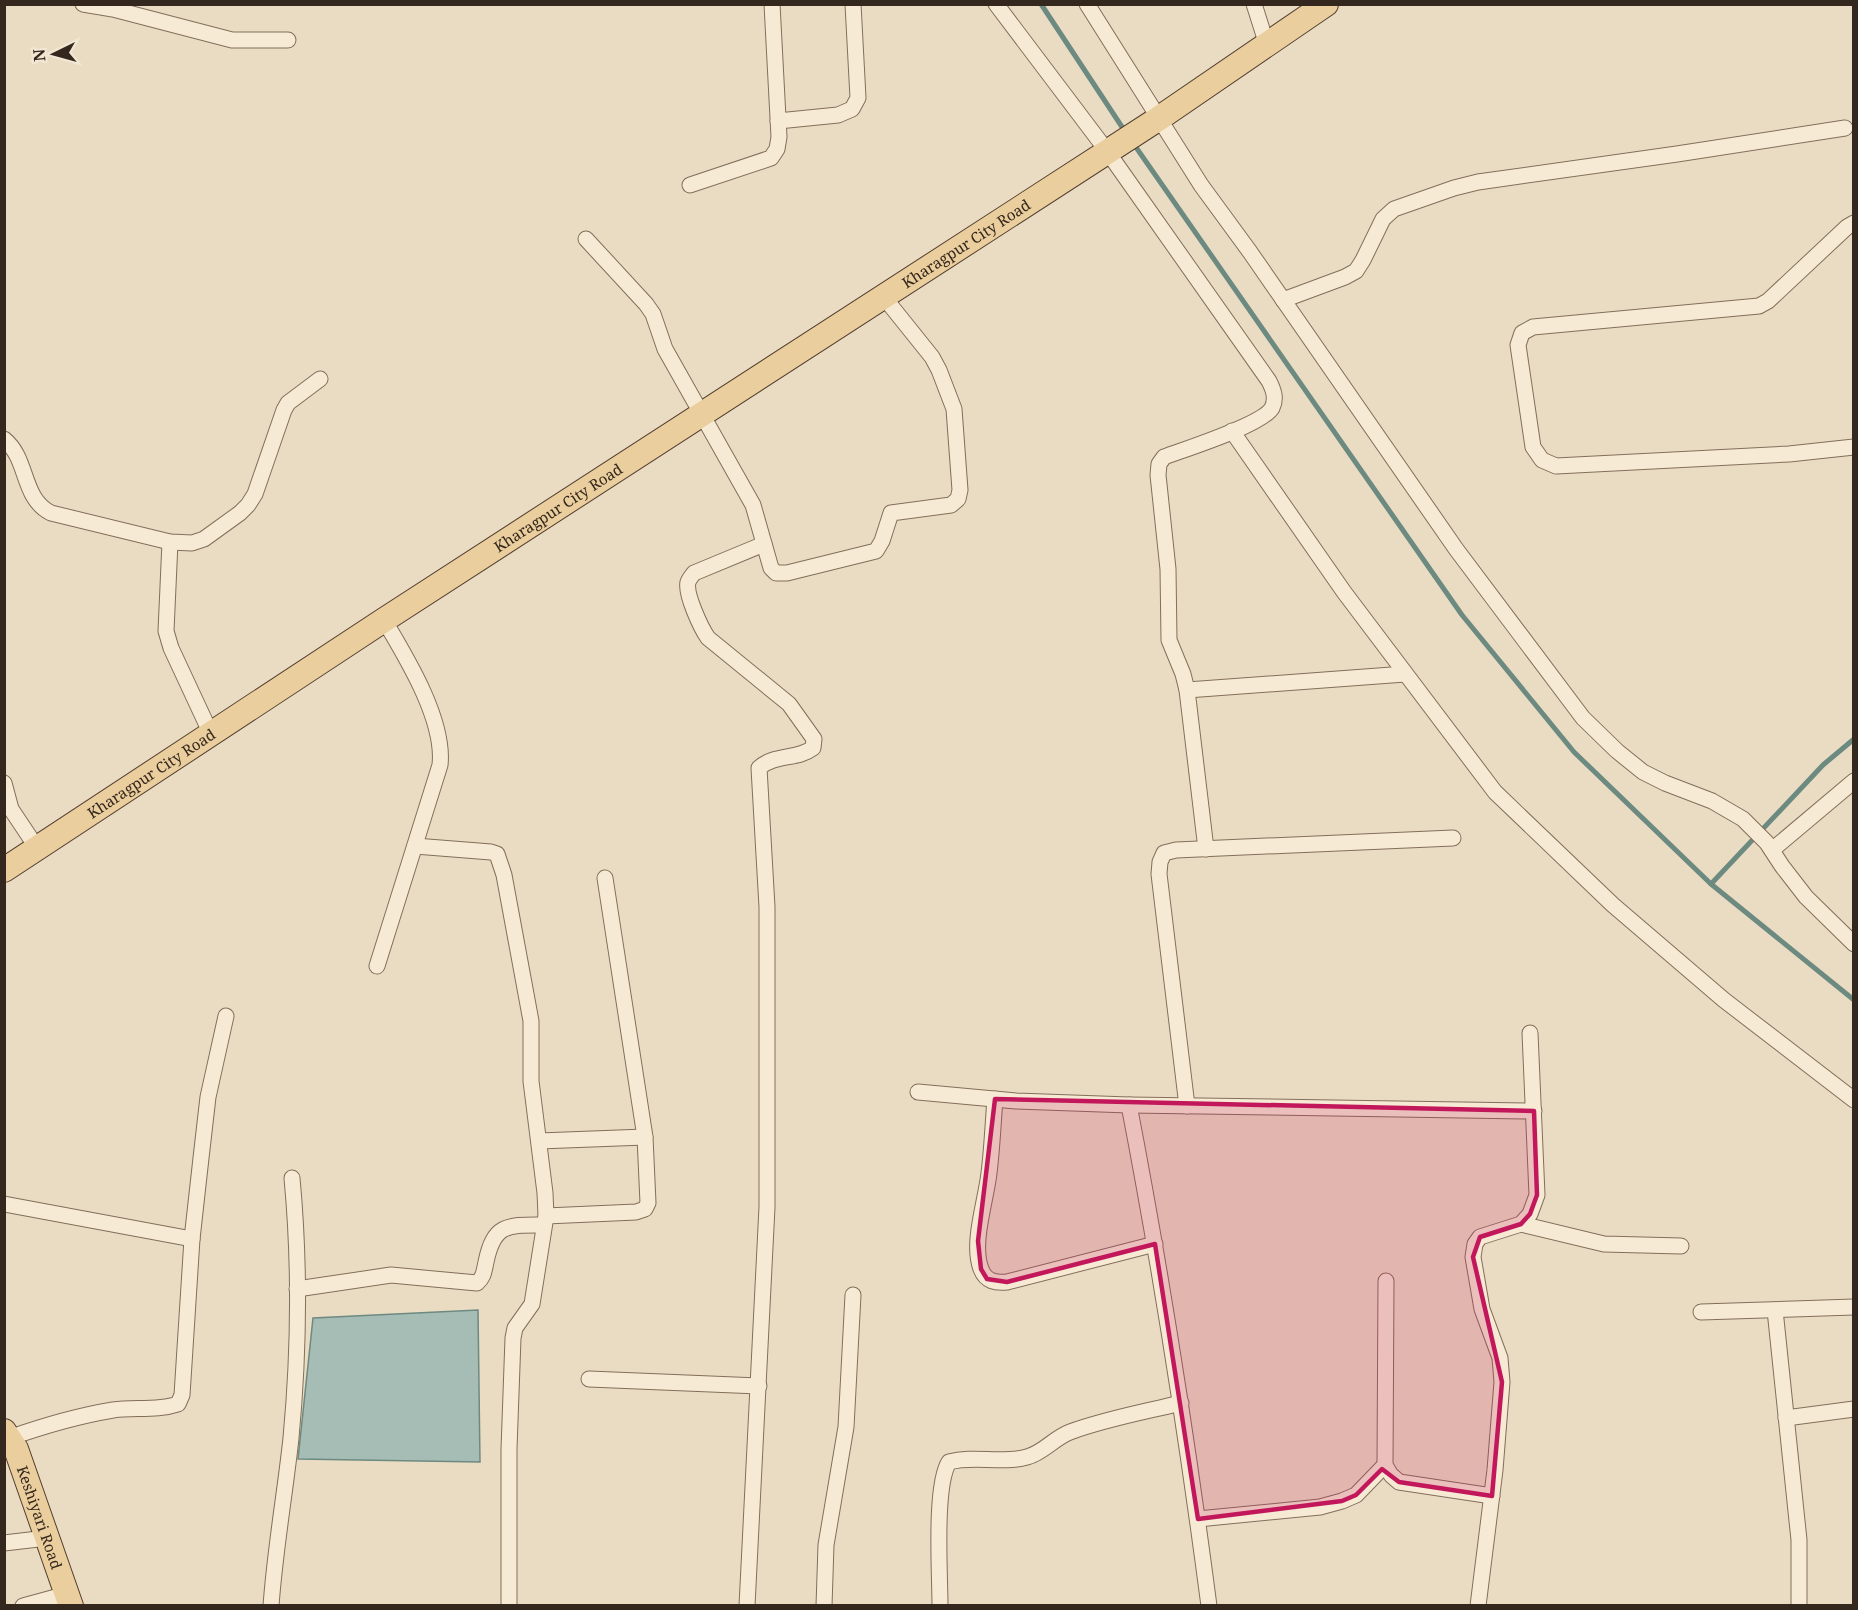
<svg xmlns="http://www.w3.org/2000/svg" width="1858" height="1610" font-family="'Noto Serif',serif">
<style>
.water{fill:#a5bdb4;stroke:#6d8a81;stroke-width:1.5}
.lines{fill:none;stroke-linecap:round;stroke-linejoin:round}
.stream{stroke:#6d8a81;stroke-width:5}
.minor-casing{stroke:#836e5b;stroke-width:17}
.primary-casing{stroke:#513d2f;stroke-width:26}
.minor{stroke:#f6ead5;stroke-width:15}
.primary{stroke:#eace9d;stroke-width:24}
.marked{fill:#c2185b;fill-opacity:0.2;stroke:#c2185b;stroke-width:4.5;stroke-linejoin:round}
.labels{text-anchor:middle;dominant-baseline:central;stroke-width:5;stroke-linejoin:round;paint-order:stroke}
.street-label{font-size:15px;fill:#34271e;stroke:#f2e7d2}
</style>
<rect width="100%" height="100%" fill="#eadcc3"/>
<!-- water -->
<path class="water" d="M 478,1310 L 480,1462 L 298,1459 L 313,1318 Z"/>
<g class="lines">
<!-- stream -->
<g class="stream">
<path d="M 1041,4 L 1126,133"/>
<path d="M 1133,143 L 1462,615 L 1574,752 L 1711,884 L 1854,1000"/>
<path d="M 1711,884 L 1823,765 L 1854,739"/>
</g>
<defs>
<g id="minor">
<path d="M 83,4 L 113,9 L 232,40 L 288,40"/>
<path d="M 996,4 L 1107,151 L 1269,381 C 1273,389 1277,398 1272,408 C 1262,425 1185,449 1164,457 L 1159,464 L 1158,475 L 1168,569 L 1169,640 L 1183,674 L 1187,690 L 1206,849"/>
<path d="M 1087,4 L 1201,185 L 1250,252 L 1456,549 L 1583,718 L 1617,751 L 1643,772 L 1665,783 L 1712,801 L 1743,819 L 1767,843 L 1782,866 L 1806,897 L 1854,944"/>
<path d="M 1254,4 L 1267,45"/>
<path d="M 778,121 L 838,115 L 852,109 L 858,98 L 853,4"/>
<path d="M 690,185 L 771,158 L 777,149 L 779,137 L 772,4"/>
<path d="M 1854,223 L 1847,227 L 1768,301 L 1759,306 L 1533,327 L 1522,333 L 1518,345 L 1533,447 L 1542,460 L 1556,466 L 1789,454 L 1854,447"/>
<path d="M 586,239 L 646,304 L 653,314 L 665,349 L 753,505 L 771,568 L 776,573 L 787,573 L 876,551 L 882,541 L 891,513 L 951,505 L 958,499 L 960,490 L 954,409 L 939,370 L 932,357 L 883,296"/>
<path d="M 1283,300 L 1345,277 L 1356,271 L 1363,260 L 1383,219 L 1394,209 L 1454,188 L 1478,182 L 1677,154 L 1845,128"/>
<path d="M 1232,431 L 1344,592 L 1495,792 L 1613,905 L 1724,1000 L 1854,1100"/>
<path d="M 4,439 C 29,459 21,498 51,513 L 170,542 L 192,543 L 204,539 L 240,513 L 248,505 L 255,494 L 284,410 L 288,403 L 320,379"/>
<path d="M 170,542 L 166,631 L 171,648 L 211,734"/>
<path d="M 1187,690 L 1405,674"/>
<path d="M 4,783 L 11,809 L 37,848"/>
<path d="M 415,846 L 491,852 L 497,854 L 504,875 L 531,1021 L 531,1081 L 545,1193 L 546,1216 L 532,1304 L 515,1328 L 513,1338 L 509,1449 L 509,1606"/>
<path d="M 1772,850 L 1854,781"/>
<path d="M 377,966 L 440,765 C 445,720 406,657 384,620"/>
<path d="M 918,1092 L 1016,1101 L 1129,1105 L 1534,1111"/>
<path d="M 995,1099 C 993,1124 992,1149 989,1173 C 986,1201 971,1243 981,1269 C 986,1282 996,1283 1007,1282 L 1155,1244"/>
<path d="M 1129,1105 C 1161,1271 1187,1438 1209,1606"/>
<path d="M 1187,1106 L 1159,874 L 1160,862 L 1164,853 L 1176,850 L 1453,838"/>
<path d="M 539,1141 L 645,1137"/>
<path d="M 4,1204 L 192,1239"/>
<path d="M 546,1216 L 636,1212 L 645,1209 L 648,1203 L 645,1137 L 605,878"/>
<path d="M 1521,1224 L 1604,1244 L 1681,1246"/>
<path d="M 1386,1281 L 1385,1465 L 1391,1475 L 1399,1482 L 1492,1496"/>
<path d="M 297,1289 L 391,1275 L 477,1283 C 484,1277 484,1271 486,1262 C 494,1223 508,1225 544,1225"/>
<path d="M 1775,1310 L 1799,1540 L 1799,1606"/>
<path d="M 1701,1312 L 1854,1307"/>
<path d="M 589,1379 L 759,1386"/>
<path d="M 1786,1418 L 1854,1409"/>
<path d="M 9,1438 C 43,1426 77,1416 113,1410 C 134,1407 157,1411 178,1404 L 182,1395 L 192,1239 L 201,1158 L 208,1097 L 226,1016"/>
<path d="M 1198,1519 L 1320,1507 L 1342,1501 L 1356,1495 L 1385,1465"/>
<path d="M 4,1543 L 47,1538"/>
<path d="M 23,1606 L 67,1594"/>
<path d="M 271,1606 C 275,1549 285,1494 291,1438 C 299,1352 300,1264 292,1178"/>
<path d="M 747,1606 L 767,1207 L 767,907 L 759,768 C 774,754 797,760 813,748 L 814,739 L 789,704 L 708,638 C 701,628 685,594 688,582 C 688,581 693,574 694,573 L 764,544"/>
<path d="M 824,1606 L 826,1545 L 846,1427 L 853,1295"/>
<path d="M 940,1606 C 940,1574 934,1486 949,1462 C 974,1455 1001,1464 1027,1457 C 1043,1453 1054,1438 1070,1432 C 1105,1419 1144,1412 1181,1403"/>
<path d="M 1478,1606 L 1495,1470 L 1502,1382 L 1500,1358 L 1482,1309 L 1473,1257 L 1475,1244 L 1480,1237 L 1521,1224 L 1530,1214 L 1537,1195 L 1530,1033"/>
</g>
<g id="primary">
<path id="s1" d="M 4,870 L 384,620 L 1158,119 L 1326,4"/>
<path id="s2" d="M 4,1431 L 16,1449 L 71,1606"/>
</g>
</defs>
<!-- minor casing -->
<use href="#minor" class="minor-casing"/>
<!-- primary casing -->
<use href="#primary" class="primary-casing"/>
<!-- minor -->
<use href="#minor" class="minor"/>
<!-- primary -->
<use href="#primary" class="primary"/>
</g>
<!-- marked area -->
<path class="marked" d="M 995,1099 L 1534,1111 L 1537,1195 L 1530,1214 L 1521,1224 L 1480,1237 L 1473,1257 L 1502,1382 L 1492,1496 L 1399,1482 L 1382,1469 L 1356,1495 L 1342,1501 L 1198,1519 L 1155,1244 L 1007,1282 L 987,1279 L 981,1269 L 978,1241 Z"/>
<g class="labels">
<!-- street labels -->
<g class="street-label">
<text stroke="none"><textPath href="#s1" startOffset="1148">Kharagpur City Road</textPath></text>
<text stroke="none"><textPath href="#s1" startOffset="662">Kharagpur City Road</textPath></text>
<text stroke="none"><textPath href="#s1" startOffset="176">Kharagpur City Road</textPath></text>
<text stroke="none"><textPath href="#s2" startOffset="94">Keshiyari Road</textPath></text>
</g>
</g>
<!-- border -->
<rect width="1858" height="1610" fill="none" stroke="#34271e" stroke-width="12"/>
<!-- north arrow -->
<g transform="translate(54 54) rotate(265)" stroke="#f2e7d2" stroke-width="4.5" paint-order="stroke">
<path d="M0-4.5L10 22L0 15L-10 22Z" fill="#34271e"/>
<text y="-9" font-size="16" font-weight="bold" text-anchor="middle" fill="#34271e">N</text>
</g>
</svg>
